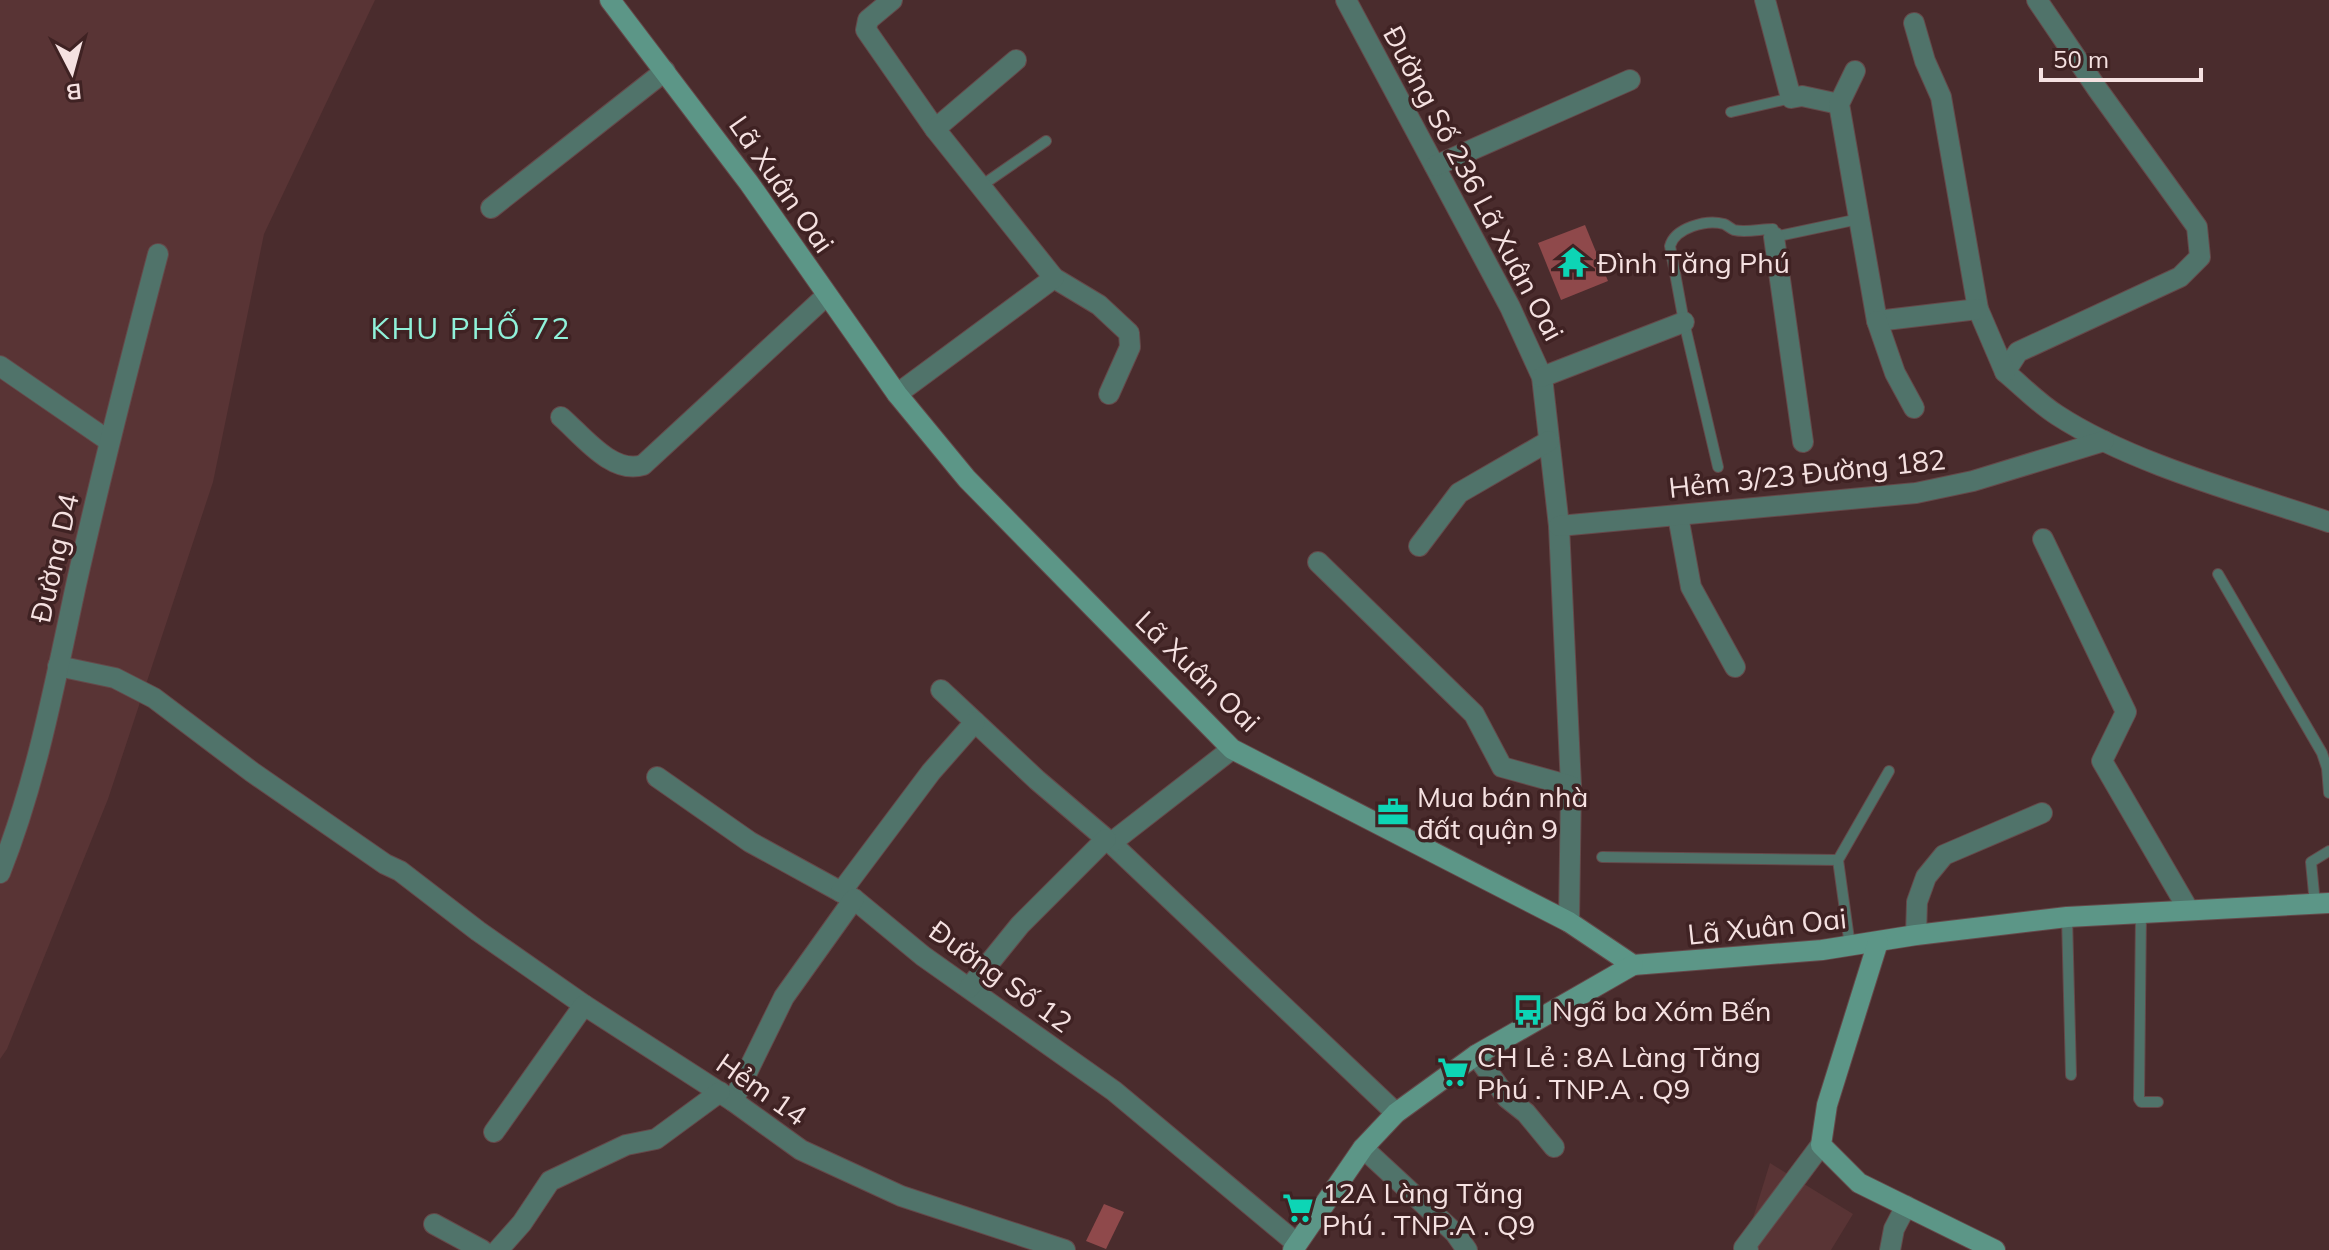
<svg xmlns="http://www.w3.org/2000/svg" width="2329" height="1250" font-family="Mulish,sans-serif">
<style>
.built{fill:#593435}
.building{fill:#8f494b}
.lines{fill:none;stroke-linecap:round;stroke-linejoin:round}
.lane-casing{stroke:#65494a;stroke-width:12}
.street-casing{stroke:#65494a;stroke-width:22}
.secondary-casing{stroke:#65494a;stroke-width:22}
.lane{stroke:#50736a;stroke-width:10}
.street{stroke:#50736a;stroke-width:20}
.secondary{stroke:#5c9687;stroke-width:20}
.labels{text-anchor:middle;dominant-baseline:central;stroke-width:7;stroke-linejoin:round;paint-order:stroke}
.street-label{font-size:28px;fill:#f5e1e1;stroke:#3f2223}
.poi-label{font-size:28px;fill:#f5e1e1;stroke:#3f2223;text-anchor:start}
.neighbourhood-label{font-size:30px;letter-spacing:2px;fill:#90f2da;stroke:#3f2223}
</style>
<rect width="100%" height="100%" fill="#4a2c2d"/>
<!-- built -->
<g class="built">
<path d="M 0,0 L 375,0 L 264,234 L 213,482 L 108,799 L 7,1049 L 0,1059 Z"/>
<path d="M 1770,1163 L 1853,1214 L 1831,1250 L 1743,1250 Z"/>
</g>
<!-- building -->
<g class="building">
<path d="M 1585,225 L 1608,281 L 1561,300 L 1538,243 Z"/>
<path d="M 1104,1204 L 1124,1212 L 1106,1249 L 1086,1241 Z"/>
</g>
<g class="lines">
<defs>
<g id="lane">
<path d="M 1731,112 L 1791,98"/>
<path d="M 981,186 L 1046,141"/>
<path d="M 1718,467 L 1684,322 L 1670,246 C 1675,228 1706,219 1724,224 C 1727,225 1731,229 1734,230 C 1745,233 1761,229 1773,229 L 1774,237 L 1859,219"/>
<path d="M 2218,574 L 2322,753 L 2327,768 L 2329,793"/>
<path d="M 1602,857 L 1838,860"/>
<path d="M 2315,904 L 2311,862 L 2329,851"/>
<path d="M 2141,912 L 2139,1099 L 2141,1102 L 2158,1102"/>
<path d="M 2067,917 L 2071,1075"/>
<path d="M 1850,946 L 1838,860 L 1889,771"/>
</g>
<g id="street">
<path d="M 892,0 L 868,20 L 866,30 L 935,129"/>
<path d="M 1346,0 L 1510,307 L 1542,377 L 1559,526 L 1571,786 L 1569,922"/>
<path d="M 1765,0 L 1791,98 L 1802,96 L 1839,104"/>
<path d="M 2037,0 L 2098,90 L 2197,227 L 2200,257 L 2180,277 L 2018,352 L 2005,372 C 2022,386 2038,403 2057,415 C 2132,464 2243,493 2329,522"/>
<path d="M 1914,23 L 1925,61 L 1941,97 L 1978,309 L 2005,372"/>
<path d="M 1855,71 L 1839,104 L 1877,321 L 1978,309"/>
<path d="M 1435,166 L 1630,80"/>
<path d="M 491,208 L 665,71"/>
<path d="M 1774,237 L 1803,442"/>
<path d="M 1054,278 L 1099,305 L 1129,333 L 1130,347 L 1109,394"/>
<path d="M 1877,321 L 1895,373 L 1914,408"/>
<path d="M 0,366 L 109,441"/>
<path d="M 1542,377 L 1684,322"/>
<path d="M 897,394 L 1054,278 L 935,129 L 1016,60"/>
<path d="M 561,417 C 582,435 612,475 643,465 L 826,296"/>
<path d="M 1678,516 L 1691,587 L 1735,667"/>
<path d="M 1559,526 L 1916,493 L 1973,481 L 2104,441"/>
<path d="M 2043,539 L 2126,712 L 2102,761 L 2188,909"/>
<path d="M 1419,546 L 1459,493 L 1549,441"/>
<path d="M 1318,562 L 1474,714 L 1502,767 L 1571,786"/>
<path d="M 58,666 L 115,678 L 154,698 L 252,772 L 385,864 L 400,871 L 478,931 L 584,1005"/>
<path d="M 941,690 L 1037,780 L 1111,843 L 1396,1113"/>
<path d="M 657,777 L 750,842 L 854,899 L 923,956 L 1114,1091 L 1296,1243"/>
<path d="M 1111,843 L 1232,749"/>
<path d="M 0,873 C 37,780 55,682 76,585 C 101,474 129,364 158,254"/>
<path d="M 841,892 L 931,772 L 975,722"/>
<path d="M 1916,935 L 1917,902 L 1926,877 L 1944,855 L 2042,813"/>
<path d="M 969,988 L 1020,925 L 1106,839"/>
<path d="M 1476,1055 L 1507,1098 L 1526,1113 L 1554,1147"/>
<path d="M 733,1101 L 784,997 L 854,899"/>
<path d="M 494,1132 L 584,1005 L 733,1101 L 801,1150 L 901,1196 L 1065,1250"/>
<path d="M 1363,1148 L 1455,1233 L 1467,1250"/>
<path d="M 434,1224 L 482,1250"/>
<path d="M 498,1250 L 522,1223 L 550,1181 L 626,1145 L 656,1139 L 720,1092"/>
<path d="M 1748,1250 L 1744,1248 L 1821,1145"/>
<path d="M 1890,1250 L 1894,1229 L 1906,1206"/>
</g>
<g id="secondary">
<path d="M 610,0 L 749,183 L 897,394 L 967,479 L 1232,749 L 1569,922 L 1633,965 L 1822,950 L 1916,935 L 2067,917 L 2329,903"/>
<path d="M 1878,942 L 1827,1105 L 1821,1145 L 1859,1183 L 1995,1250"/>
<path d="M 1293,1250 L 1363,1148 L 1396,1113 L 1476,1055 L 1633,965"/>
</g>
</defs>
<!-- lane casing -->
<use href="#lane" class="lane-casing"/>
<!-- street casing -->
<use href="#street" class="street-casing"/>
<!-- secondary casing -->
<use href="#secondary" class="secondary-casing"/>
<!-- lane -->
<use href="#lane" class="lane"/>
<!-- street -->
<use href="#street" class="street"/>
<!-- secondary -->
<use href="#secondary" class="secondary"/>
</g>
<!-- icons -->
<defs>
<symbol id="temple-bare" viewBox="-9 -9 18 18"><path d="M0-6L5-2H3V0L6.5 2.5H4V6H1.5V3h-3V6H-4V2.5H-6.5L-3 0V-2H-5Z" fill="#0dd5b5" stroke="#3f2223" stroke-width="2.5" paint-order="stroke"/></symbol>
<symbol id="office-bare" viewBox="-9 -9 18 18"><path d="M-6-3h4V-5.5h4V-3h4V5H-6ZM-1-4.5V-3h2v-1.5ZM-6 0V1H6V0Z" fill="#0dd5b5" stroke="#3f2223" stroke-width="2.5" paint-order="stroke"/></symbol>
<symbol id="bus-bare" viewBox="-9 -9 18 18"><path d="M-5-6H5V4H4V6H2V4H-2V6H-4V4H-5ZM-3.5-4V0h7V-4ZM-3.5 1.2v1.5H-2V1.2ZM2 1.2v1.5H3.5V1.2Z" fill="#0dd5b5" stroke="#3f2223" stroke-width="2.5" paint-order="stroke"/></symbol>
<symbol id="supermarket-bare" viewBox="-9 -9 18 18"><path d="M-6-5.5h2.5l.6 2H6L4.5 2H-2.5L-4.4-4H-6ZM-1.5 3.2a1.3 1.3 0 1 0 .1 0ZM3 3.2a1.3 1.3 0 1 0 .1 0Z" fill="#0dd5b5" stroke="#3f2223" stroke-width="2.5" paint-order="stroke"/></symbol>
</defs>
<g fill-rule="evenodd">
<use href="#temple-bare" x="1551" y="240" width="44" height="44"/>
<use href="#office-bare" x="1371" y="790" width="44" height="44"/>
<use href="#bus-bare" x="1506" y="988" width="44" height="44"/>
<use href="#supermarket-bare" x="1431" y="1050" width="44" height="44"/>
<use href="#supermarket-bare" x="1276" y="1186" width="44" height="44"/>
</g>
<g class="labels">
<!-- street labels -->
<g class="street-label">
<text transform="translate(1474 183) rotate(62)">Đường Số 236 Lã Xuân Oai</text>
<text transform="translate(782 184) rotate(55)">Lã Xuân Oai</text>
<text transform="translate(1807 473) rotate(-6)">Hẻm 3/23 Đường 182</text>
<text transform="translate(54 558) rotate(-77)">Đường D4</text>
<text transform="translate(1198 671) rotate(44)">Lã Xuân Oai</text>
<text transform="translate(1767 926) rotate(-6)">Lã Xuân Oai</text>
<text transform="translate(1001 976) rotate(36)">Đường Số 12</text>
<text transform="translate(762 1089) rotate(35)">Hẻm 14</text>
</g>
<!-- poi labels -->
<g class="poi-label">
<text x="1597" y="262">Đình Tăng Phú</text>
<text x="1417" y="796">Mua bán nhà<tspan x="1417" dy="32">đất quận 9</tspan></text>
<text x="1552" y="1010">Ngã ba Xóm Bến</text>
<text x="1477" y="1056">CH Lẻ : 8A Làng Tăng<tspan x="1477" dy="32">Phú . TNP.A . Q9</tspan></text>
<text x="1322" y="1192">12A Làng Tăng<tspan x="1322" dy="32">Phú . TNP.A . Q9</tspan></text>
</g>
<!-- neighbourhood labels -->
<g class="neighbourhood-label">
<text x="471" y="328">KHU PHỐ 72</text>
</g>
</g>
<!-- north arrow -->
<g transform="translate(72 72) rotate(174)" stroke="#3f2223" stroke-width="6" paint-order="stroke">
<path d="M0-6L14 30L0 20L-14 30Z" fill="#f5e1e1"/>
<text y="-12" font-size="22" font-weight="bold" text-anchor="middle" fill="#f5e1e1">B</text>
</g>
<!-- scale -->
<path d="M2041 68v12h160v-12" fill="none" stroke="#f5e1e1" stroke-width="4"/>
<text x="2053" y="68" font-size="24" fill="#f5e1e1" stroke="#3f2223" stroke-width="6" paint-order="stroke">50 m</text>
</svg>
